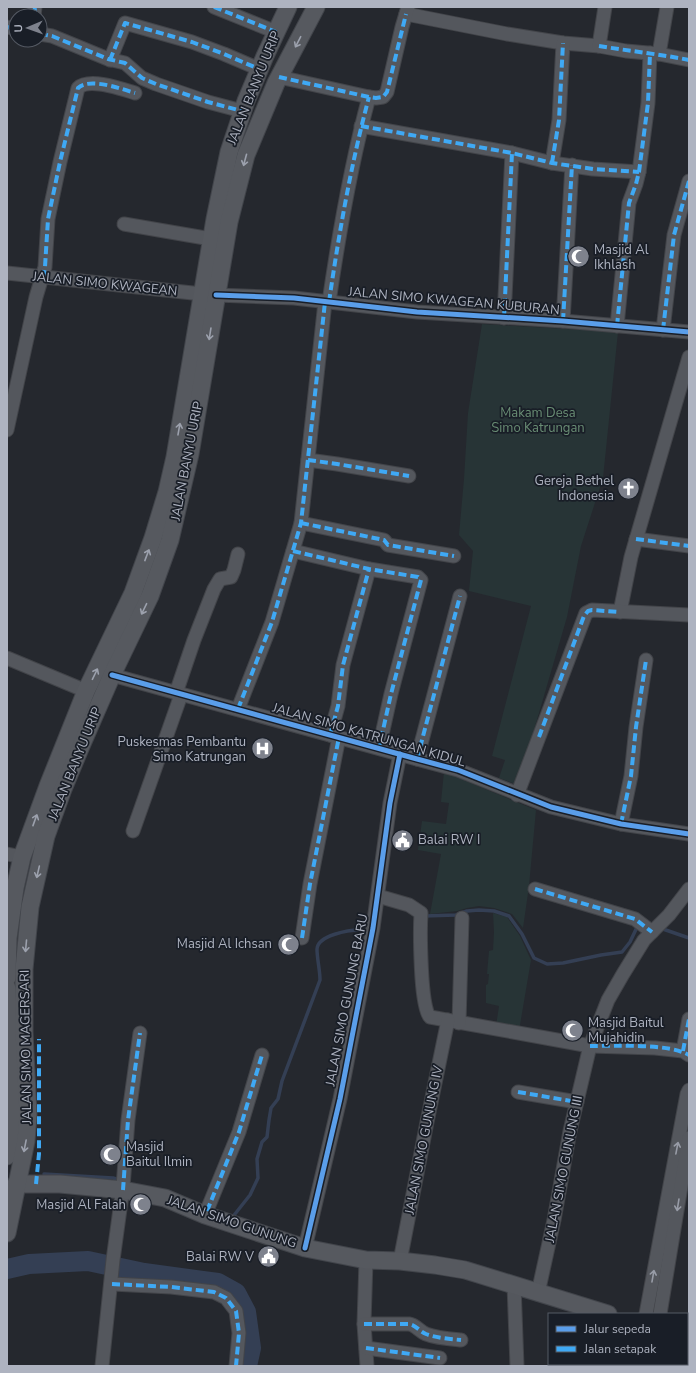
<svg xmlns="http://www.w3.org/2000/svg" width="696" height="1373" font-family="'Nunito Sans',sans-serif">
<style>
.green{fill:#273436}
.lines{fill:none;stroke-linecap:round;stroke-linejoin:round}
.stream{stroke:#343f54;stroke-width:3.5}
.river{stroke:#343f54;stroke-width:20}
.minor-casing{stroke:#424449;stroke-width:15}
.major-casing{stroke:#42454b;stroke-width:19}
.minor{stroke:#54575d;stroke-width:13}
.major{stroke:#56595f;stroke-width:17}
.quiet{stroke:#3fa9f5;stroke-width:4;stroke-dasharray:8 4;stroke-linecap:butt}
.cycleway-casing{stroke:#191e27;stroke-width:8}
.cycleway{stroke:#5a9eea;stroke-width:5}
.oneway{stroke:#9ca1ad}
.oneway2{stroke:#989ca7}
.labels{text-anchor:middle;dominant-baseline:central;stroke-width:3.5;stroke-linejoin:round;paint-order:stroke}
.street-label{font-size:13px;fill:#aeb3c0;stroke:#191e27}
.poi-label{font-size:13px;fill:#aeb3c0;stroke:#191e27;text-anchor:end}
.park-label{font-size:13px;fill:#698d74;stroke:#191e27}
</style>
<rect width="100%" height="100%" fill="#25282e"/>
<!-- green -->
<g class="green">
<path d="M 482,324 L 618,332 L 603,478 L 581,546 L 567,617 L 518,785 L 499,778 L 505,760 L 492,756 L 531,606 L 469,591 L 473,551 L 459,535 L 464,479 L 468,413 Z"/>
<path d="M 444,772 L 536,810 L 529,886 L 523,928 L 512,914 L 494,908 L 479,906 L 467,908 L 457,911 L 430,914 L 441,854 L 418,850 L 422,821 L 446,824 L 449,803 L 441,802 Z"/>
<path d="M 493,913 L 507,917 L 520,936 L 531,960 L 519,1031 L 496,1026 L 499,1006 L 486,1003 L 486,985 L 488,984 L 489,974 L 487,974 L 489,951 L 493,950 L 494,932 Z"/>
</g>
<g class="lines">
<!-- stream -->
<g class="stream">
<path d="M 424,916 L 456,915 L 467,911 L 479,910 L 494,911 L 509,916 L 522,934 L 534,958 L 547,964 L 563,963 L 601,955 L 622,952 L 630,942 L 638,925"/>
<path d="M 660,928 L 689,938"/>
<path d="M 44,1174 L 113,1178 L 120,1180"/>
<path d="M 231,1219 L 250,1195 L 258,1178 L 257,1159 L 262,1142 L 267,1137 L 269,1120 L 271,1108 L 278,1099 L 282,1081 L 320,980 C 320,970 317,959 317,949 C 318,935 349,930 360,930 L 367,922 L 368,918"/>
</g>
<!-- river -->
<path class="river" d="M 7,1269 L 29,1264 L 88,1261 L 144,1273 L 218,1283 L 236,1293 L 246,1312 L 251,1348 L 247,1366"/>
<defs>
<g id="minor">
<path d="M 214,7 L 276,32"/>
<path d="M 406,14 L 507,34 L 563,43 L 599,46 L 626,51 L 659,54 L 689,60"/>
<path d="M 34,16 L 35,7"/>
<path d="M 7,27 L 16,29"/>
<path d="M 40,34 L 52,36 L 108,59 L 125,63 L 142,78 L 156,84 L 208,102 L 242,111"/>
<path d="M 599,46 L 605,7"/>
<path d="M 659,54 L 667,7"/>
<path d="M 110,60 L 125,23 L 192,42 L 224,54 L 259,69"/>
<path d="M 279,77 L 369,97 L 376,98 L 383,97 L 387,92 L 402,27 L 408,7"/>
<path d="M 361,126 L 512,153 L 552,163 L 593,169 L 639,172"/>
<path d="M 552,163 L 559,120 L 563,43"/>
<path d="M 124,224 L 211,239"/>
<path d="M 7,273 L 202,294"/>
<path d="M 216,295 L 294,298 L 417,312 L 563,321 L 689,332"/>
<path d="M 329,302 C 339,233 351,164 369,97"/>
<path d="M 504,318 L 512,153"/>
<path d="M 563,321 L 572,165"/>
<path d="M 617,326 L 629,203 L 636,184 L 639,172 L 648,103 L 650,53"/>
<path d="M 663,330 L 674,235 L 689,181"/>
<path d="M 7,430 L 36,297 L 45,267 L 48,219 L 60,162 L 78,88 C 89,77 122,89 135,93"/>
<path d="M 308,460 L 337,464 L 409,476"/>
<path d="M 301,523 L 384,540 L 388,545 L 454,556"/>
<path d="M 636,539 L 689,546"/>
<path d="M 293,551 L 369,569 L 418,577 L 421,580 L 391,694 L 379,748"/>
<path d="M 620,612 L 631,557 L 689,357"/>
<path d="M 7,658 L 86,691"/>
<path d="M 112,675 L 417,759 L 458,770 L 551,807 L 621,824 L 689,834"/>
<path d="M 176,693 L 194,640 L 214,589 L 220,579 L 231,577 L 234,570 L 238,554"/>
<path d="M 238,709 L 272,622 L 301,523 L 325,302"/>
<path d="M 330,735 L 338,706 L 343,665 L 369,569"/>
<path d="M 417,759 L 460,596"/>
<path d="M 517,795 L 586,613 L 592,610 L 689,615"/>
<path d="M 621,824 L 631,776 L 636,727 L 646,660"/>
<path d="M 133,831 L 181,695"/>
<path d="M 7,854 L 22,857"/>
<path d="M 535,889 L 635,919 L 652,932"/>
<path d="M 378,896 L 409,905 L 421,913 C 420,928 420,1010 430,1017 L 590,1046 L 655,1048 L 683,1051 L 689,1055"/>
<path d="M 302,938 L 310,884 L 339,737"/>
<path d="M 459,1023 L 462,918"/>
<path d="M 683,1051 L 689,1019"/>
<path d="M 518,1092 L 577,1102"/>
<path d="M 205,1215 L 239,1132 L 262,1055"/>
<path d="M 305,1248 L 340,1099 L 373,928 L 390,803 L 400,754"/>
<path d="M 366,1260 L 364,1324 L 367,1366"/>
<path d="M 400,1261 L 427,1122 L 448,1020"/>
<path d="M 112,1284 L 171,1287 L 214,1292 L 226,1298 L 236,1311 L 239,1333 L 236,1366"/>
<path d="M 514,1285 L 517,1366"/>
<path d="M 538,1293 L 554,1220 L 570,1131 L 590,1046 L 608,1000 L 623,974 L 644,940 L 669,915 L 689,889"/>
<path d="M 646,1314 L 687,1094 L 689,1090"/>
<path d="M 660,1314 L 689,1138"/>
<path d="M 364,1324 L 409,1324 C 416,1325 419,1331 426,1334 C 436,1338 450,1339 461,1340"/>
<path d="M 366,1348 L 440,1358"/>
<path d="M 102,1366 L 113,1260 L 123,1187 L 128,1120 L 140,1033"/>
<path d="M 663,1366 L 663,1364"/>
</g>
<g id="major">
<path d="M 7,978 L 8,938 L 15,888 L 22,857 L 48,786 L 86,691 L 133,593 L 153,538 L 167,492 L 175,457 L 215,219 L 229,152 L 246,101 L 265,56 L 288,7"/>
<path d="M 7,988 L 9,1041 L 13,1100 L 12,1129 L 7,1156"/>
<path d="M 16,1184 L 60,1184 L 123,1190 L 165,1198 L 205,1215 L 305,1248 L 366,1260 L 400,1261 L 435,1265 L 465,1270 L 608,1314"/>
<path d="M 7,1233 L 26,1141 L 28,1115 L 24,1032 L 24,969 L 30,907 L 46,836 L 63,789 L 81,746 L 112,675 L 150,596 L 170,540 L 190,454 L 229,222 L 246,155 L 276,83 L 316,7"/>
<path d="M 687,1335 L 689,1335"/>
</g>
</defs>
<!-- minor casing -->
<use href="#minor" class="minor-casing"/>
<!-- major casing -->
<use href="#major" class="major-casing"/>
<!-- minor -->
<use href="#minor" class="minor"/>
<!-- major -->
<use href="#major" class="major"/>
<!-- quiet -->
<g class="quiet">
<path d="M 214,7 L 276,32"/>
<path d="M 34,16 L 35,7"/>
<path d="M 7,27 L 16,29"/>
<path d="M 40,34 L 52,36 L 108,59 L 125,63 L 142,78 L 156,84 L 208,102 L 242,111"/>
<path d="M 599,46 C 629,51 659,54 689,60"/>
<path d="M 110,60 L 125,23 L 192,42 L 224,54 L 259,69"/>
<path d="M 279,77 L 369,97 L 376,98 L 383,97 L 387,92 L 406,14"/>
<path d="M 361,126 L 512,153 L 552,163 L 593,169 L 639,172"/>
<path d="M 552,163 L 559,120 L 563,43"/>
<path d="M 43,278 L 45,267 L 48,219 L 60,162 L 78,88 C 89,77 122,89 135,93"/>
<path d="M 329,302 C 339,233 351,164 369,97"/>
<path d="M 504,318 L 512,153"/>
<path d="M 563,321 L 572,165"/>
<path d="M 617,326 L 629,203 L 636,184 L 639,172 L 648,103 L 650,53"/>
<path d="M 663,330 L 674,235 L 689,181"/>
<path d="M 308,460 L 337,464 L 409,476"/>
<path d="M 301,523 L 384,540 L 388,545 L 454,556"/>
<path d="M 636,539 L 689,546"/>
<path d="M 293,551 L 369,569 L 418,577 L 421,580 L 391,694 L 379,748"/>
<path d="M 238,709 L 272,622 L 301,523 L 325,302"/>
<path d="M 330,735 L 338,706 L 343,665 L 369,569"/>
<path d="M 539,737 L 584,616 L 588,611 L 592,610 L 620,612"/>
<path d="M 417,759 L 460,596"/>
<path d="M 621,824 L 631,776 L 636,727 L 646,660"/>
<path d="M 535,889 L 635,919 L 652,932"/>
<path d="M 302,938 L 310,884 L 339,737"/>
<path d="M 590,1046 C 615,1046 668,1043 689,1055"/>
<path d="M 683,1051 L 689,1019"/>
<path d="M 518,1092 L 577,1102"/>
<path d="M 36,1184 L 39,1154 L 39,1039"/>
<path d="M 123,1190 L 128,1120 L 140,1033"/>
<path d="M 207,1211 L 239,1132 L 262,1055"/>
<path d="M 112,1284 L 171,1287 L 214,1292 L 226,1298 L 236,1311 L 239,1333 L 236,1366"/>
<path d="M 364,1324 L 409,1324 C 416,1325 419,1331 426,1334 C 436,1338 450,1339 461,1340"/>
<path d="M 366,1348 L 440,1358"/>
</g>
<defs>
<g id="cycleway">
<path d="M 216,295 L 294,298 L 417,312 L 563,321 L 689,332"/>
<path d="M 112,675 L 417,759 L 458,770 L 551,807 L 621,824 L 689,834"/>
<path d="M 305,1248 L 340,1099 L 373,928 L 390,803 L 400,754"/>
</g>
</defs>
<!-- cycleway casing -->
<use href="#cycleway" class="cycleway-casing"/>
<!-- cycleway -->
<use href="#cycleway" class="cycleway"/>
</g>
<!-- one-way arrows -->
<defs><path id="oneway-shaft" d="M-6 0H5M1.5-3L5.5 0L1.5 3" fill="none" stroke-width="1.6" stroke-linecap="round" stroke-linejoin="round"/></defs>
<g class="oneway">
<use href="#oneway-shaft" transform="translate(298 42) rotate(117)"/>
<use href="#oneway-shaft" transform="translate(245 160) rotate(105)"/>
<use href="#oneway-shaft" transform="translate(210 334) rotate(99)"/>
<use href="#oneway-shaft" transform="translate(179 429) rotate(-80)"/>
<use href="#oneway-shaft" transform="translate(147 555) rotate(-69)"/>
<use href="#oneway-shaft" transform="translate(144 609) rotate(116)"/>
<use href="#oneway-shaft" transform="translate(95 674) rotate(-64)"/>
<use href="#oneway-shaft" transform="translate(35 820) rotate(-70)"/>
<use href="#oneway-shaft" transform="translate(38 872) rotate(103)"/>
<use href="#oneway-shaft" transform="translate(26 946) rotate(95)"/>
<use href="#oneway-shaft" transform="translate(25 1146) rotate(101)"/>
</g>
<g class="oneway2">
<use href="#oneway-shaft" transform="translate(677 1148) rotate(-79)"/>
<use href="#oneway-shaft" transform="translate(678 1205) rotate(99)"/>
<use href="#oneway-shaft" transform="translate(653 1276) rotate(-80)"/>
</g>
<!-- icons -->
<defs>
<symbol id="mosque-disc" viewBox="-11 -11 22 22"><circle r="9.5" fill="#7e828d" stroke="#191e27"/><path d="M3.5-4.9A6 6 0 1 0 3.5 4.9A5 5 0 1 1 3.5-4.9Z" fill="#fff"/></symbol>
<symbol id="church-disc" viewBox="-11 -11 22 22"><circle r="9.5" fill="#7e828d" stroke="#191e27"/><path d="M-1.2-6h2.4v3.5h3.3v2.4h-3.3V6h-2.4V-.1h-3.3v-2.4h3.3Z" fill="#fff"/></symbol>
<symbol id="hospital-disc" viewBox="-11 -11 22 22"><circle r="9.5" fill="#7e828d" stroke="#191e27"/><path d="M-5-5h3v3.5h4V-5h3V5h-3V1.5h-4V5h-3Z" fill="#fff"/></symbol>
<symbol id="civic-disc" viewBox="-11 -11 22 22"><circle r="9.5" fill="#7e828d" stroke="#191e27"/><path d="M-.6-6.5H3V-4.5H.6V-3L4-1V1h2V6H-6V1h2V-1L-.6-3ZM-1.2 2.5V6h2.4V2.5Z" fill="#fff"/></symbol>
</defs>
<g fill-rule="evenodd">
<use href="#mosque-disc" x="566" y="244" width="25" height="25"/>
<use href="#church-disc" x="616" y="476" width="25" height="25"/>
<use href="#hospital-disc" x="250" y="736" width="25" height="25"/>
<use href="#civic-disc" x="390" y="828" width="25" height="25"/>
<use href="#mosque-disc" x="276" y="932" width="25" height="25"/>
<use href="#mosque-disc" x="560" y="1018" width="25" height="25"/>
<use href="#mosque-disc" x="98" y="1142" width="25" height="25"/>
<use href="#mosque-disc" x="128" y="1192" width="25" height="25"/>
<use href="#civic-disc" x="256" y="1244" width="25" height="25"/>
</g>
<g class="labels">
<!-- street labels -->
<g class="street-label">
<text transform="translate(254 88) rotate(-68)">JALAN BANYU URIP</text>
<text transform="translate(105 284) rotate(6)">JALAN SIMO KWAGEAN</text>
<text transform="translate(454 301) rotate(5)">JALAN SIMO KWAGEAN KUBURAN</text>
<text transform="translate(187 461) rotate(-79)">JALAN BANYU URIP</text>
<text transform="translate(369 735) rotate(16)">JALAN SIMO KATRUNGAN KIDUL</text>
<text transform="translate(75 764) rotate(-68)">JALAN BANYU URIP</text>
<text transform="translate(347 1000) rotate(-79)">JALAN SIMO GUNUNG BARU</text>
<text transform="translate(26 1047) rotate(-91)">JALAN SIMO MAGERSARI</text>
<text transform="translate(424 1140) rotate(-79)">JALAN SIMO GUNUNG IV</text>
<text transform="translate(564 1169) rotate(-79)">JALAN SIMO GUNUNG III</text>
<text transform="translate(232 1222) rotate(19)">JALAN SIMO GUNUNG</text>
</g>
<!-- poi labels -->
<g class="poi-label">
<text x="594" y="250" text-anchor="start">Masjid Al<tspan x="594" dy="15">Ikhlash</tspan></text>
<text x="614" y="481">Gereja Bethel<tspan x="614" dy="15">Indonesia</tspan></text>
<text x="246" y="742">Puskesmas Pembantu<tspan x="246" dy="15">Simo Katrungan</tspan></text>
<text x="418" y="840" text-anchor="start">Balai RW I</text>
<text x="272" y="944">Masjid Al Ichsan</text>
<text x="588" y="1023" text-anchor="start">Masjid Baitul<tspan x="588" dy="15">Mujahidin</tspan></text>
<text x="126" y="1147" text-anchor="start">Masjid<tspan x="126" dy="15">Baitul Ilmin</tspan></text>
<text x="126" y="1205">Masjid Al Falah</text>
<text x="254" y="1257">Balai RW V</text>
</g>
<!-- park labels -->
<g class="park-label">
<text x="538" y="413">Makam Desa<tspan x="538" dy="15">Simo Katrungan</tspan></text>
</g>
</g>
<!-- border -->
<rect width="696" height="1373" fill="none" stroke="#aeb3c0" stroke-width="16"/>
<!-- legend -->
<rect x="548" y="1313" width="140" height="52" fill="#191e27" stroke="#555a64"/>
<rect x="556" y="1326" width="20" height="6" fill="#5a9eea" stroke="#555a64"/>
<text x="584" y="1333" font-size="12" fill="#aeb3c0">Jalur sepeda</text>
<rect x="556" y="1346" width="20" height="6" fill="#3fa9f5" stroke="#555a64"/>
<text x="584" y="1353" font-size="12" fill="#aeb3c0">Jalan setapak</text>
<!-- north arrow -->
<g transform="translate(28 28) rotate(268)"><circle r="19" fill="#191e27" stroke="#555a64"/>
<path d="M0-3L7 15L0 10L-7 15Z" fill="#7e828d"/>
<text y="-6" font-size="11" font-weight="bold" text-anchor="middle" fill="#aeb3c0">U</text>
</g>
</svg>
